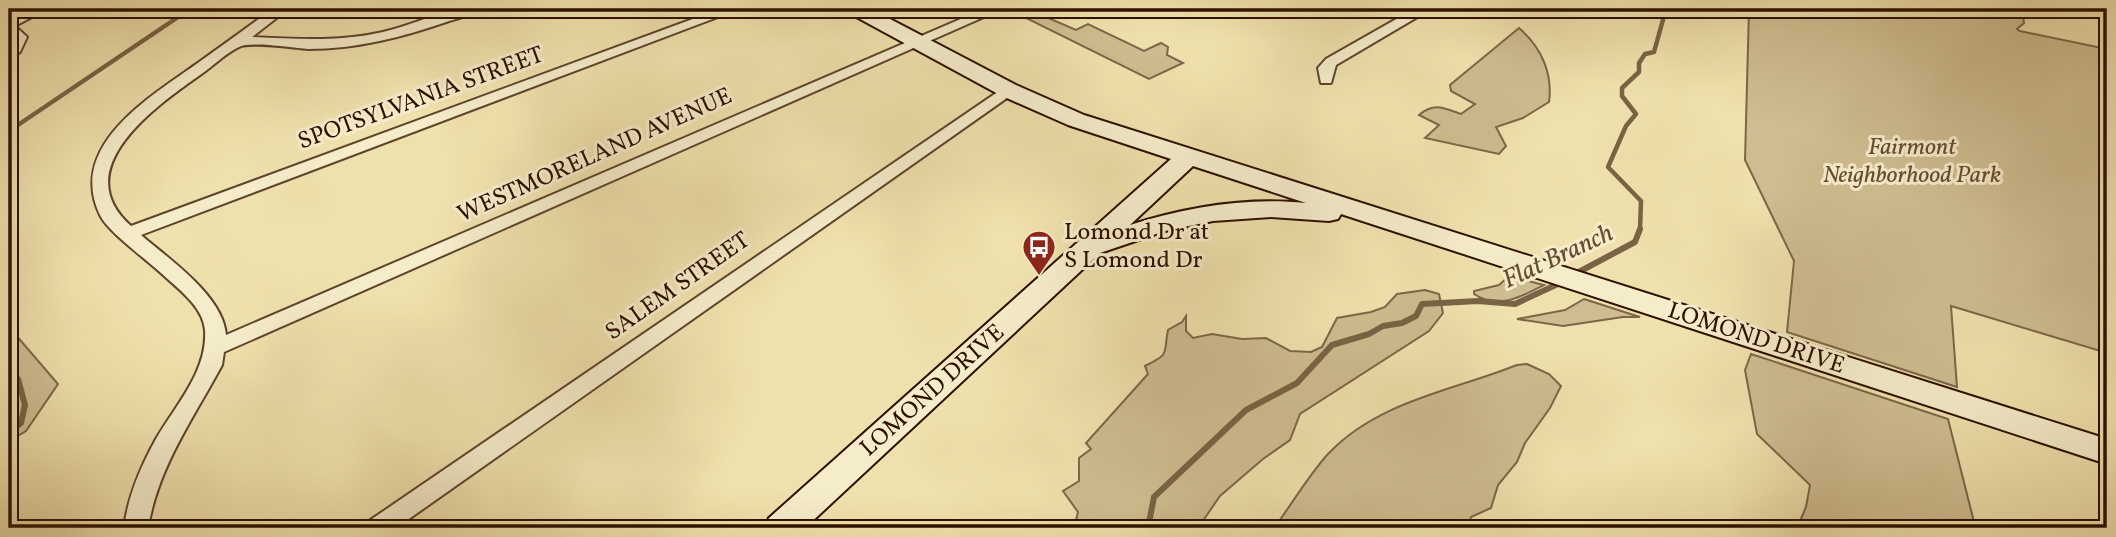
<svg xmlns="http://www.w3.org/2000/svg" width="2116" height="537" font-family="Vollkorn,serif">
<style>
.green{fill:#cebd90;stroke:#7d6648;stroke-width:2}
.lines{fill:none;stroke-linecap:round;stroke-linejoin:round}
.stream-far1{stroke:#796344;stroke-width:4.5}
.stream{stroke:#796344;stroke-width:6}
.minor-casing{stroke:#5d442b;stroke-width:4}
.secondary-casing{stroke:#2c1000;stroke-width:4}
.minor{fill:#f5ecca;fill-rule:evenodd}
.secondary{fill:#f5ecca;fill-rule:evenodd}
.labels{text-anchor:middle;dominant-baseline:central;stroke-width:6;stroke-linejoin:round;paint-order:stroke}
.street-label{font-size:24px;fill:#2c1000;stroke:#f5ecca}
.park-label{font-size:24px;font-style:italic;fill:#654d32;stroke:#f5ecca}
.poi-label{font-size:24px;fill:#2c1000;stroke:#f5ecca;text-anchor:start}
.water-label{font-size:26px;font-style:italic;fill:#664e33;stroke:#f5ecca}
</style>
<rect width="100%" height="100%" fill="#efe1ad"/>
<filter id="stains"><feTurbulence type="fractalNoise" baseFrequency=".00286" numOctaves="4"/><feColorMatrix values="0 0 0 0 .2 0 0 0 0 .09 0 0 0 0 .02 0 0 0 .5 -.17"/></filter>
<radialGradient id="worn" r=".72"><stop offset=".6" stop-color="#630" stop-opacity="0"/><stop offset="1" stop-color="#630" stop-opacity=".3"/></radialGradient>
<!-- green -->
<g class="green">
<path d="M 1749,9 L 1994,9 L 2023,16 L 2024,23 L 2017,29 L 2020,31 L 2107,49 L 2107,353 L 1951,306 L 1957,387 L 1787,332 L 1794,261 L 1745,160 Z"/>
<path d="M 1032,13 L 1039,14 L 1076,30 L 1088,24 L 1144,51 L 1161,43 L 1168,47 L 1167,55 L 1183,63 L 1149,79 L 1022,16 Z"/>
<path d="M 1519,28 C 1541,47 1553,73 1549,102 L 1523,118 L 1496,127 L 1506,146 L 1499,154 L 1425,138 L 1439,125 L 1419,115 C 1434,102 1444,108 1461,114 L 1475,104 L 1451,91 L 1450,85 Z"/>
<path d="M 1509,276 L 1544,285 C 1521,297 1498,310 1474,294 L 1474,291 L 1499,285 Z"/>
<path d="M 1425,290 L 1439,294 L 1443,313 L 1429,331 L 1300,414 L 1290,440 L 1263,459 L 1220,496 L 1198,528 L 1074,528 L 1078,512 L 1063,491 L 1079,481 L 1079,458 L 1091,449 L 1086,443 L 1148,374 L 1145,366 C 1171,353 1163,355 1168,330 L 1182,322 L 1186,316 L 1186,331 L 1193,338 L 1212,334 L 1242,339 L 1266,338 L 1290,351 L 1311,352 L 1322,347 L 1337,318 L 1371,312 L 1385,307 L 1397,294 Z"/>
<path d="M 1584,299 L 1640,317 L 1623,317 L 1563,326 L 1517,319 L 1565,310 Z"/>
<path d="M 9,327 L 58,384 L 26,431 L 9,441 Z"/>
<path d="M 1751,354 L 1948,419 L 1975,526 L 1982,528 L 1797,528 L 1806,507 L 1810,485 L 1757,434 L 1745,370 Z"/>
<path d="M 1527,364 L 1549,374 L 1561,386 L 1550,408 L 1525,443 L 1517,462 L 1498,485 L 1491,508 L 1471,517 L 1468,528 L 1274,528 C 1292,504 1308,476 1328,454 C 1378,401 1452,391 1517,365 Z"/>
</g>
<g class="lines">
<!-- stream-far1 -->
<g class="stream-far1">
<path d="M 9,131 L 190,9"/>
<path d="M 1640,230 L 1641,201 L 1608,167 L 1626,126 L 1636,114 L 1622,96 L 1622,88 L 1639,72 L 1639,63 L 1645,54 L 1654,52 L 1666,9"/>
</g>
<!-- stream -->
<g class="stream">
<path d="M 1575,274 L 1635,242 L 1640,229"/>
<path d="M 9,373 L 18,379 L 25,405 L 21,423 L 9,432"/>
<path d="M 1148,528 L 1154,497 L 1246,410 L 1297,383 L 1332,345 L 1369,334 L 1383,326 L 1402,323 L 1416,316 L 1422,304 L 1478,301 L 1515,304 L 1560,283"/>
</g>
<defs>
<g id="minor">
<path d="M 29,9 L 47,9 L 15,26 L 27,37 L 20,52 L 9,59 L 9,46 L 12,38 L 9,35 L 9,18 Z"/>
<path d="M 272,9 L 288,9 L 252,37 C 296,39 340,42 383,32 C 415,25 446,7 478,9 C 471,16 459,18 449,21 C 403,37 357,49 308,49 C 293,48 251,41 239,47 C 226,53 213,66 200,75 C 156,106 66,169 131,226 L 720,9 L 739,9 L 141,235 C 170,260 223,296 226,335 L 984,9 L 1002,9 L 224,352 L 222,365 C 193,419 158,467 148,528 L 124,528 C 128,496 140,468 156,439 C 175,406 208,371 205,330 C 203,306 177,288 161,273 C 146,259 107,231 100,215 C 67,147 148,98 195,65 C 221,46 247,28 272,9 Z"/>
<path d="M 1414,9 L 1431,9 L 1336,65 L 1331,83 L 1321,83 L 1318,68 L 1326,59 Z"/>
<path d="M 1008,85 L 1014,87 L 1016,90 L 1014,93 L 396,528 L 366,528 L 369,521 Z"/>
</g>
<path id="secondary" d="M 846,9 L 871,9 L 1016,85 L 1084,115 L 2107,439 L 2107,464 L 1341,214 L 1338,219 L 1329,221 L 1271,217 L 1213,221 L 1165,231 L 1100,253 L 805,528 L 764,528 L 769,518 L 1171,159 L 1068,125 L 1000,95 L 849,13 ZM 1193,166 L 1306,203 C 1247,197 1186,207 1130,225 Z"/>
</defs>
<!-- minor casing -->
<use href="#minor" class="minor-casing"/>
<!-- secondary casing -->
<use href="#secondary" class="secondary-casing"/>
<!-- minor -->
<use href="#minor" class="minor"/>
<!-- secondary -->
<use href="#secondary" class="secondary"/>
</g>
<!-- icons -->
<defs>
<symbol id="bus-pin" viewBox="-11 -11 22 30"><path d="M0 17L-7.5 6A9.5 9.5 0 1 1 7.5 6Z" fill="#8f2418" stroke="#f5ecca"/><path d="M-5-6H5V4H4V6H2V4H-2V6H-4V4H-5ZM-3.5-4V0h7V-4ZM-3.5 1.2v1.5H-2V1.2ZM2 1.2v1.5H3.5V1.2Z" fill="#fff"/></symbol>
</defs>
<g fill-rule="evenodd">
<use href="#bus-pin" x="1020" y="228" width="38" height="52"/>
</g>
<g class="labels">
<!-- street labels -->
<g class="street-label">
<text transform="translate(421 99) rotate(-20)">SPOTSYLVANIA STREET</text>
<text transform="translate(595 156) rotate(-24)">WESTMORELAND AVENUE</text>
<text transform="translate(678 287) rotate(-35)">SALEM STREET</text>
<text transform="translate(1756 339) rotate(18)">LOMOND DRIVE</text>
<text transform="translate(933 391) rotate(-42)">LOMOND DRIVE</text>
</g>
<!-- park labels -->
<g class="park-label">
<text x="1912" y="148">Fairmont<tspan x="1912" dy="28">Neighborhood Park</tspan></text>
</g>
<!-- poi labels -->
<g class="poi-label">
<text x="1064" y="233">Lomond Dr at<tspan x="1064" dy="28">S Lomond Dr</tspan></text>
</g>
<!-- water labels -->
<g class="water-label">
<text transform="translate(1558 257) rotate(-25)">Flat Branch</text>
</g>
</g>
<!-- margin -->
<rect width="2116" height="537" fill="none" stroke="#efe1ad" stroke-width="35"/>
<rect x="10" y="10" width="2095" height="516" fill="none" stroke="#2c1000" stroke-width="3.5"/>
<rect x="18" y="18" width="2081" height="502" fill="none" stroke="#2c1000" stroke-width="2"/>
<rect width="100%" height="100%" filter="url(#stains)"/>
<rect width="100%" height="100%" fill="url(#worn)"/>
</svg>
